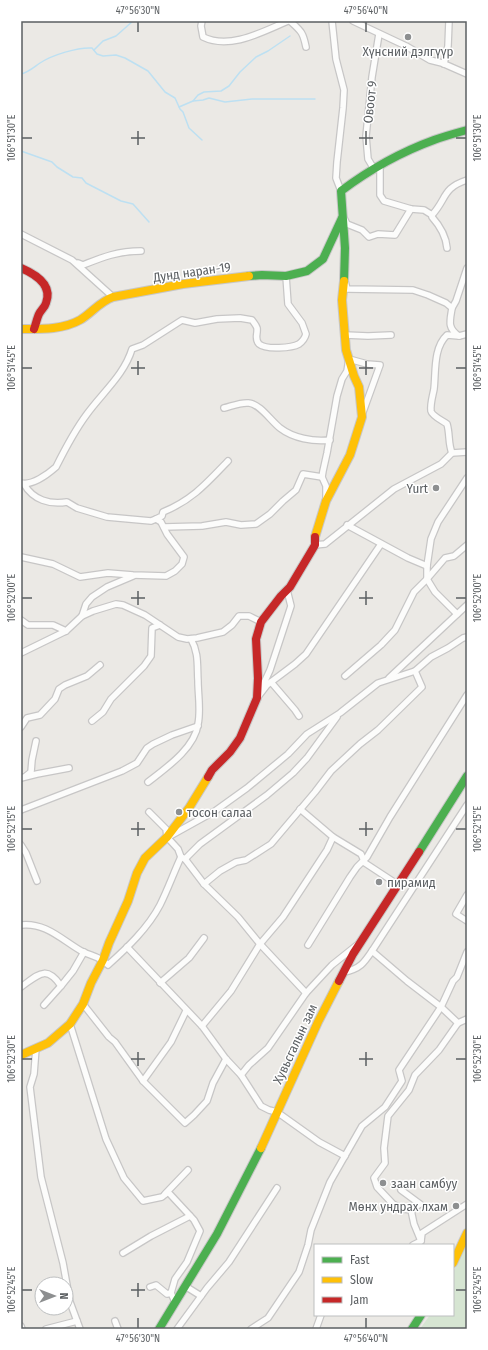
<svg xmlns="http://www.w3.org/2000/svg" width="488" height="1350" font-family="'Fira Sans Condensed',sans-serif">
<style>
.green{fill:#d6e5d2}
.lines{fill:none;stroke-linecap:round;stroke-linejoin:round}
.stream{stroke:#bde0f2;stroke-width:1.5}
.street-casing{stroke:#c7c6c6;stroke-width:8}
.fast-casing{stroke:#c7c7c7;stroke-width:10}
.slow-casing{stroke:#c7c7c7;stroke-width:10}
.jam-casing{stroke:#c7c7c7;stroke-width:10}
.street{stroke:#fcfcfb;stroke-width:5.5}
.fast{stroke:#4caf50;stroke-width:8}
.slow{stroke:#ffc107;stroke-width:8}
.jam{stroke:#c62828;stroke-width:8}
.ticks{fill:none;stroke:#5b5f62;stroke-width:1.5}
.poi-dot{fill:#8d8f90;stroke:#fff;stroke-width:1.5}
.labels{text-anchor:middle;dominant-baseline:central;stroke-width:3;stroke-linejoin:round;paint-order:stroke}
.poi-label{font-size:13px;fill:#5b5f62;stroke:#fff;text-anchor:start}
.street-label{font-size:13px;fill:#5b5f62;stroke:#fff}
.neatline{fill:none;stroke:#5b5f62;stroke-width:1.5}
.ticks-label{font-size:10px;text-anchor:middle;fill:#5b5f62}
</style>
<rect width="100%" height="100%" fill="#ebe9e5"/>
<!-- green -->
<path class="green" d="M 467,1245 L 467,1329 L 420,1329 L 430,1315 L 453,1315 L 453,1272 Z"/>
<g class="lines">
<!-- stream -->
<g class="stream">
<path d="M 94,50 L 103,41 L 116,36 L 133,21"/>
<path d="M 21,74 C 29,72 34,67 40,63 C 52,55 78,47 92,48 L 97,54 L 103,56 L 116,55 L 125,58 L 148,71 L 165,92 L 175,98 L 180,109 L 183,112 L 189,128 L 202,140"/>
<path d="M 193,101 L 203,100 L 209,98 L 225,102 L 252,99 L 315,99"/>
<path d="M 179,107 L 193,101 L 198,95 L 204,92 L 221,91 L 229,86 L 240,72 L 256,57 L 268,51 L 290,36"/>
<path d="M 21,151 L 52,162 L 57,167 L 73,177 L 82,178 L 86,183 L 121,201 L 133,204 L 149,222"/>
</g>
<defs>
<g id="street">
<path d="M 202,21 L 201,26 L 203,37 C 230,50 262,32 288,21"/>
<path d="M 290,21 C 301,31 303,32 306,47"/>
<path d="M 332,21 L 336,59 L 344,90 L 343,108 L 337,162 L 336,178 L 341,191"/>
<path d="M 353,21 L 406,46 L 430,60 L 442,63 L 467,74"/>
<path d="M 444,64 L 448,46 L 449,21"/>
<path d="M 380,167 L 380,195 L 384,201 L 411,209 L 424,210 L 432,215 C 447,199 442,188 467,180"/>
<path d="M 374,169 L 368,159 L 366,136 L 372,77 L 379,34"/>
<path d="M 432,215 L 432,217 C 440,226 446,236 447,248"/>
<path d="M 344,218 L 347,224 L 362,230 L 369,237 L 378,234 L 395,235 L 411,209"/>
<path d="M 21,234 L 72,260 L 113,297"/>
<path d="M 78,263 L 83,265 C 103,257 118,251 141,251"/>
<path d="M 345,281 L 347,289 L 413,290 L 428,295 L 446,303 L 452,308 C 450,321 447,328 459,336 L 467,334"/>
<path d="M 452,308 L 456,301 L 467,268"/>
<path d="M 345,335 L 368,336 L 391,335"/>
<path d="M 224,408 C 232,406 241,402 249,403 C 260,404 271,421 280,428 C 293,438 313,442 330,440"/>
<path d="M 452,453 C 448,443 450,434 447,424 C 443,421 432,416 431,411 C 430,404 433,395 434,389 C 436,372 433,348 447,335 L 459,336"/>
<path d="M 21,483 C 32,486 48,474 56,467 C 65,449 75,430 87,414 C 103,392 124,375 132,349 L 143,345 L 182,320 L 195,323 L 217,319 L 240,318 L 252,320 C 254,323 256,325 257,328 C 258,334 254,339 259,344 C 266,350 292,348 299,344 C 303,341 305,338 306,334 L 302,323 L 288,304 L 286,276"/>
<path d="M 326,499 L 326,486 L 322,477 L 323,471 L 327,453 L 337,396 L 342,379 L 347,371 L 349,359 L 367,364 L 380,365 L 363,412"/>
<path d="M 156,519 L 162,516 L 163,512 C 192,500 206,484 228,461"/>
<path d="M 347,525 L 408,558 L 427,566"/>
<path d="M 164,527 L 202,526 L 226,522 L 241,525 L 256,524 L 270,514 L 283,501 L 296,490 L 303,474 L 322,477"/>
<path d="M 315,545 L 325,544 L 394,489 L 441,464 L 452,453 L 467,452"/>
<path d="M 21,557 L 53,564 L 80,577 L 108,573 L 133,575 L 166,576 L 175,571 L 182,564 L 184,557 L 167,534 L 161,522 L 156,519 L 151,521 L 107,517 L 77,508 L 67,502 C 50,505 33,500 24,484"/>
<path d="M 287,590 L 291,606 L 270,670 L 257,698 L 267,685 L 295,664 L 306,654 L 381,544"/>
<path d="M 457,614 L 435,592 L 427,579 L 427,566 L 431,539 L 438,522 L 467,478"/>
<path d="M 82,616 L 86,604 L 92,597 L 107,587 L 133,576"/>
<path d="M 21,620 L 28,625 L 53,625 L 66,631"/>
<path d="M 21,653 L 66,631 L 82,616 L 93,611 L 116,604 L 123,605 L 145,615 L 178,637 L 187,639 L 197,638 L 223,632 L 232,625 L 239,616 L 249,616 L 261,622"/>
<path d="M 345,676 L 381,645 L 395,630 L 414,592 L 427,579 L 445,558 L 454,556 L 467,545"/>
<path d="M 389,678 L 467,605"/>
<path d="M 271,682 L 295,710 L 299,716"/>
<path d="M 92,721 L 103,712 L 111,699 L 144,666 L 151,656 L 152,628 L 160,625"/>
<path d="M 21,727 L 27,718 L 40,715 L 55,699 L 59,689 L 65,685 L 87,676 L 100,665"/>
<path d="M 26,776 L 31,772 L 32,760 L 36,741"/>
<path d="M 21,778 L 37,774 L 69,768"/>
<path d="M 148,782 C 166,768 195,748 198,724 C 201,710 198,695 198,681 C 197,666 199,653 191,639"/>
<path d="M 21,810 L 122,771 L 137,763 L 147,748 L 153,744 L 172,735 L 198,726"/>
<path d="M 149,812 L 166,829 L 167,837 L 178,849 L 181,857 L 185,859 L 204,884 L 238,917 L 260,944 L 306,993"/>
<path d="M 170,836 L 215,811 L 247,788 L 288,754 L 307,734 L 340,713 L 378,683 L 415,671 L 431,657 L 448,648 L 463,638 L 467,637"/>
<path d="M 333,837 L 361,854 L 365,863 L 397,884"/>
<path d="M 21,845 L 26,853 L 37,881"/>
<path d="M 185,859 L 200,844 L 267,795 L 293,773 L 307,758 L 337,717"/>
<path d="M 204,884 L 220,871 L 236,862 L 246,860 L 271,844 L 315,792 L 331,771 L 360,744 L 378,730 L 422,687 L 415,671"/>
<path d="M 467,895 L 456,914 L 467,921"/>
<path d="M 21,925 C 46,922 63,941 83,952 C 92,956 101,957 108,965 C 127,948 148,928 160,905 C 168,889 174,872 181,857"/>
<path d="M 308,945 L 350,877 L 357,867 L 367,857 L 390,817 L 467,695"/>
<path d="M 127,947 L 202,1026 L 226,1059 L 241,1075 L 261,1106 L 269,1110 L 277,1112 L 319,1142 L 345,1156"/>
<path d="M 372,951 L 467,805"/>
<path d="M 344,972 C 360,969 364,963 372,951 L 407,981 L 441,1007 L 458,1023"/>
<path d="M 160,983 L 189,958 L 204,938"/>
<path d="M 21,987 C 38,975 46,964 61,986 L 73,971 L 84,952"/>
<path d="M 83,1004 L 109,1037 L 115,1042 L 143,1081 L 185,1123 L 194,1115 L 207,1101 L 213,1083 L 226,1059"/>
<path d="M 44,1005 L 61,986"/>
<path d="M 70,1024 L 106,1139 L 124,1178 L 143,1201 L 162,1197 L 168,1192 L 194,1220 L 200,1231 L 187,1262 L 175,1279 L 171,1293 L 175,1302"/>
<path d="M 202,1026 L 231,991 L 260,944 L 283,917 L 327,850 L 333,837 L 300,809"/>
<path d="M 36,1048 L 34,1074 L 30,1087 L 41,1177 L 63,1263 L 70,1302 L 80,1329"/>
<path d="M 241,1075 L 249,1065 L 268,1048 L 306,993 L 332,965 L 357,945"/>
<path d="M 143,1081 L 171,1042 L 186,1011"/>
<path d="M 401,1190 L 420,1204 L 411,1210"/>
<path d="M 165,1194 L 188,1170"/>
<path d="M 421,1241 L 414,1224 L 411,1210 L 403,1209 L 393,1204 L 377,1187 L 374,1178 L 385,1163 L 384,1148 L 388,1116 L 409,1090 L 415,1075 L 439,1050 L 458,1023 L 467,1019"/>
<path d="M 413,1245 L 421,1241 L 422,1233 L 467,1204"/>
<path d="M 123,1253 L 151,1236 L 190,1216"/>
<path d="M 185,1286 L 201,1296"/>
<path d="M 150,1287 L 156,1285 L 167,1294 L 171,1293"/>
<path d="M 115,1321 L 118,1329"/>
<path d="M 21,1326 L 22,1329"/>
<path d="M 46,1329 L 77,1321"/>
<path d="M 177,1329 L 207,1288 L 229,1262 L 277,1188"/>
<path d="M 251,1329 L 268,1318 L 299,1272 L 308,1245 L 311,1230 L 330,1182 L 362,1126 L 385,1107 L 402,1081 L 399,1070 L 441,1007 L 453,981 L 457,977 L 467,952"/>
<path d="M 316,1329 L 321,1315"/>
</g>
<g id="fast">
<path d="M 249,276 L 262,275 L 286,276 L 307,271 L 323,259 L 342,218"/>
<path d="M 344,281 L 345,248 L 341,191 C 369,170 401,152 434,140 C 445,136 456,133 467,130"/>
<path d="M 419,852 L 467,776"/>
<path d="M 159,1329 L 217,1234 L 261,1148"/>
<path d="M 412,1329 L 421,1315"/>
</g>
<g id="slow">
<path d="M 21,329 C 40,329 62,330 80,320 C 92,313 99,302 113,297 L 183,284 L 249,276"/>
<path d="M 315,537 L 326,501 L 350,455 L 362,417 L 359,387 L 354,376 L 346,350 L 342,300 L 344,281"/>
<path d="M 21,1055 L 48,1043 L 70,1024 L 83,1004 L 91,983 L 103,960 L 109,943 L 128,901 L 137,873 L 145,858 L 167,837 L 189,808 L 208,777"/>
<path d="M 261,1148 L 318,1022 L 339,981"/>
<path d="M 453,1263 L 467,1233"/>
</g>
<g id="jam">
<path d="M 21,268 C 35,274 53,285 46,303 C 45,307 41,310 39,314 C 37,318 36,324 34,329"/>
<path d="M 208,777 L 212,770 L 230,752 L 240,738 L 257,698 L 258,678 L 256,639 L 261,622 L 281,596 L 290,587 L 315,545 L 315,537"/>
<path d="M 339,981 L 353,954 L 419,852"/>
</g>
</defs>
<!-- street casing -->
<use href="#street" class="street-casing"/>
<!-- fast casing -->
<use href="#fast" class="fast-casing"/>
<!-- slow casing -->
<use href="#slow" class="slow-casing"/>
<!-- jam casing -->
<use href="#jam" class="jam-casing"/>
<!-- street -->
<use href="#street" class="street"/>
<!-- fast -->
<use href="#fast" class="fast"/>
<!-- slow -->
<use href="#slow" class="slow"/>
<!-- jam -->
<use href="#jam" class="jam"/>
</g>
<!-- ticks -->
<path class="ticks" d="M 138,22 L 138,32M 366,22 L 366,32M 138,131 L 138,145M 366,131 L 366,145M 22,138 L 32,138M 131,138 L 145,138M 359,138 L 373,138M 456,138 L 466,138M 138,361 L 138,375M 366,361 L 366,375M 22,368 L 32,368M 131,368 L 145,368M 359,368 L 373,368M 456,368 L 466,368M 138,591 L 138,605M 366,591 L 366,605M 22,598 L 32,598M 131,598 L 145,598M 359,598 L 373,598M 456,598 L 466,598M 138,822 L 138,836M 366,822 L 366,836M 22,829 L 32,829M 131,829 L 145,829M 359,829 L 373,829M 456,829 L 466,829M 138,1052 L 138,1066M 366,1052 L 366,1066M 22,1059 L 32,1059M 131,1059 L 145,1059M 359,1059 L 373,1059M 456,1059 L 466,1059M 138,1283 L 138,1297M 22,1290 L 32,1290M 131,1290 L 145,1290M 456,1290 L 466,1290M 138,1318 L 138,1328M 366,1318 L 366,1328"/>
<!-- markers -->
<g class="poi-dot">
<circle cx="408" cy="37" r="4"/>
<circle cx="436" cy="488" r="4"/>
<circle cx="179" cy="812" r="4"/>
<circle cx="379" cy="882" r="4"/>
<circle cx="383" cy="1183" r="4"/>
<circle cx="456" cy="1206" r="4"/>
</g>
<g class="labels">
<!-- poi labels -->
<g class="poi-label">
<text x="408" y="51" text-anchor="middle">Хүнсний дэлгүүр</text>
<text x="428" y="488" text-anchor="end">Yurt</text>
<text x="187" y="812">тосон салаа</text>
<text x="387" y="882">пирамид</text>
<text x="391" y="1183">заан самбуу</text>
<text x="448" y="1206" text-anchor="end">Мөнх ундрах лхам</text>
</g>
<!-- street labels -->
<g class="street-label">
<text transform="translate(370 102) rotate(-84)">Овоот 9</text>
<text transform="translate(192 272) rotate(-8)">Дунд наран-19</text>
<text transform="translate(295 1044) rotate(-65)">Хувьсгалын зам</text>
</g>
</g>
<!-- border -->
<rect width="488" height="1350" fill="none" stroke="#ffffff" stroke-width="44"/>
<!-- legend -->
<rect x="314" y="1244" width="140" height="72" fill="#ffffff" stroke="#bdbfc0"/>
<rect x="322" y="1257" width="20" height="6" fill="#4caf50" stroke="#bdbfc0"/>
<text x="350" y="1264" font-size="12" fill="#5b5f62">Fast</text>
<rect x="322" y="1277" width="20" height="6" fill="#ffc107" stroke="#bdbfc0"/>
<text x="350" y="1284" font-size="12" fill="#5b5f62">Slow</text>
<rect x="322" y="1297" width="20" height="6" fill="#c62828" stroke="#bdbfc0"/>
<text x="350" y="1304" font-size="12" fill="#5b5f62">Jam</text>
<!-- north arrow -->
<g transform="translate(54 1296) rotate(90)"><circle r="19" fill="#ffffff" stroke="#bdbfc0"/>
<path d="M0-3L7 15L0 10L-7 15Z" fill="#8d8f90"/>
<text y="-6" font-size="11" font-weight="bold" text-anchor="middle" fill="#5b5f62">N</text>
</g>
<rect x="22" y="22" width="444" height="1306" class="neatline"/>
<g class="ticks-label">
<text x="138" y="14">47°56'30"N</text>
<text x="366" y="14">47°56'40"N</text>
<text transform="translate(11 138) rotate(-90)" y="4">106°51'30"E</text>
<text transform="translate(477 138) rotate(-90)" y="4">106°51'30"E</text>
<text transform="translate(11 368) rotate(-90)" y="4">106°51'45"E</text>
<text transform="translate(477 368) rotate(-90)" y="4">106°51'45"E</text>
<text transform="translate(477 598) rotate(-90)" y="4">106°52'00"E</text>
<text transform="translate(11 598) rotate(-90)" y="4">106°52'00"E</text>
<text transform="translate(477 829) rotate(-90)" y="4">106°52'15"E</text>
<text transform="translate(11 829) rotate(-90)" y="4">106°52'15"E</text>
<text transform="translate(11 1059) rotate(-90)" y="4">106°52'30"E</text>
<text transform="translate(477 1059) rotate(-90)" y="4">106°52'30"E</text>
<text transform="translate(11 1290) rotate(-90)" y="4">106°52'45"E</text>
<text transform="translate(477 1290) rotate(-90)" y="4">106°52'45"E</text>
<text x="138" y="1342">47°56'30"N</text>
<text x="366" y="1342">47°56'40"N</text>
</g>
</svg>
